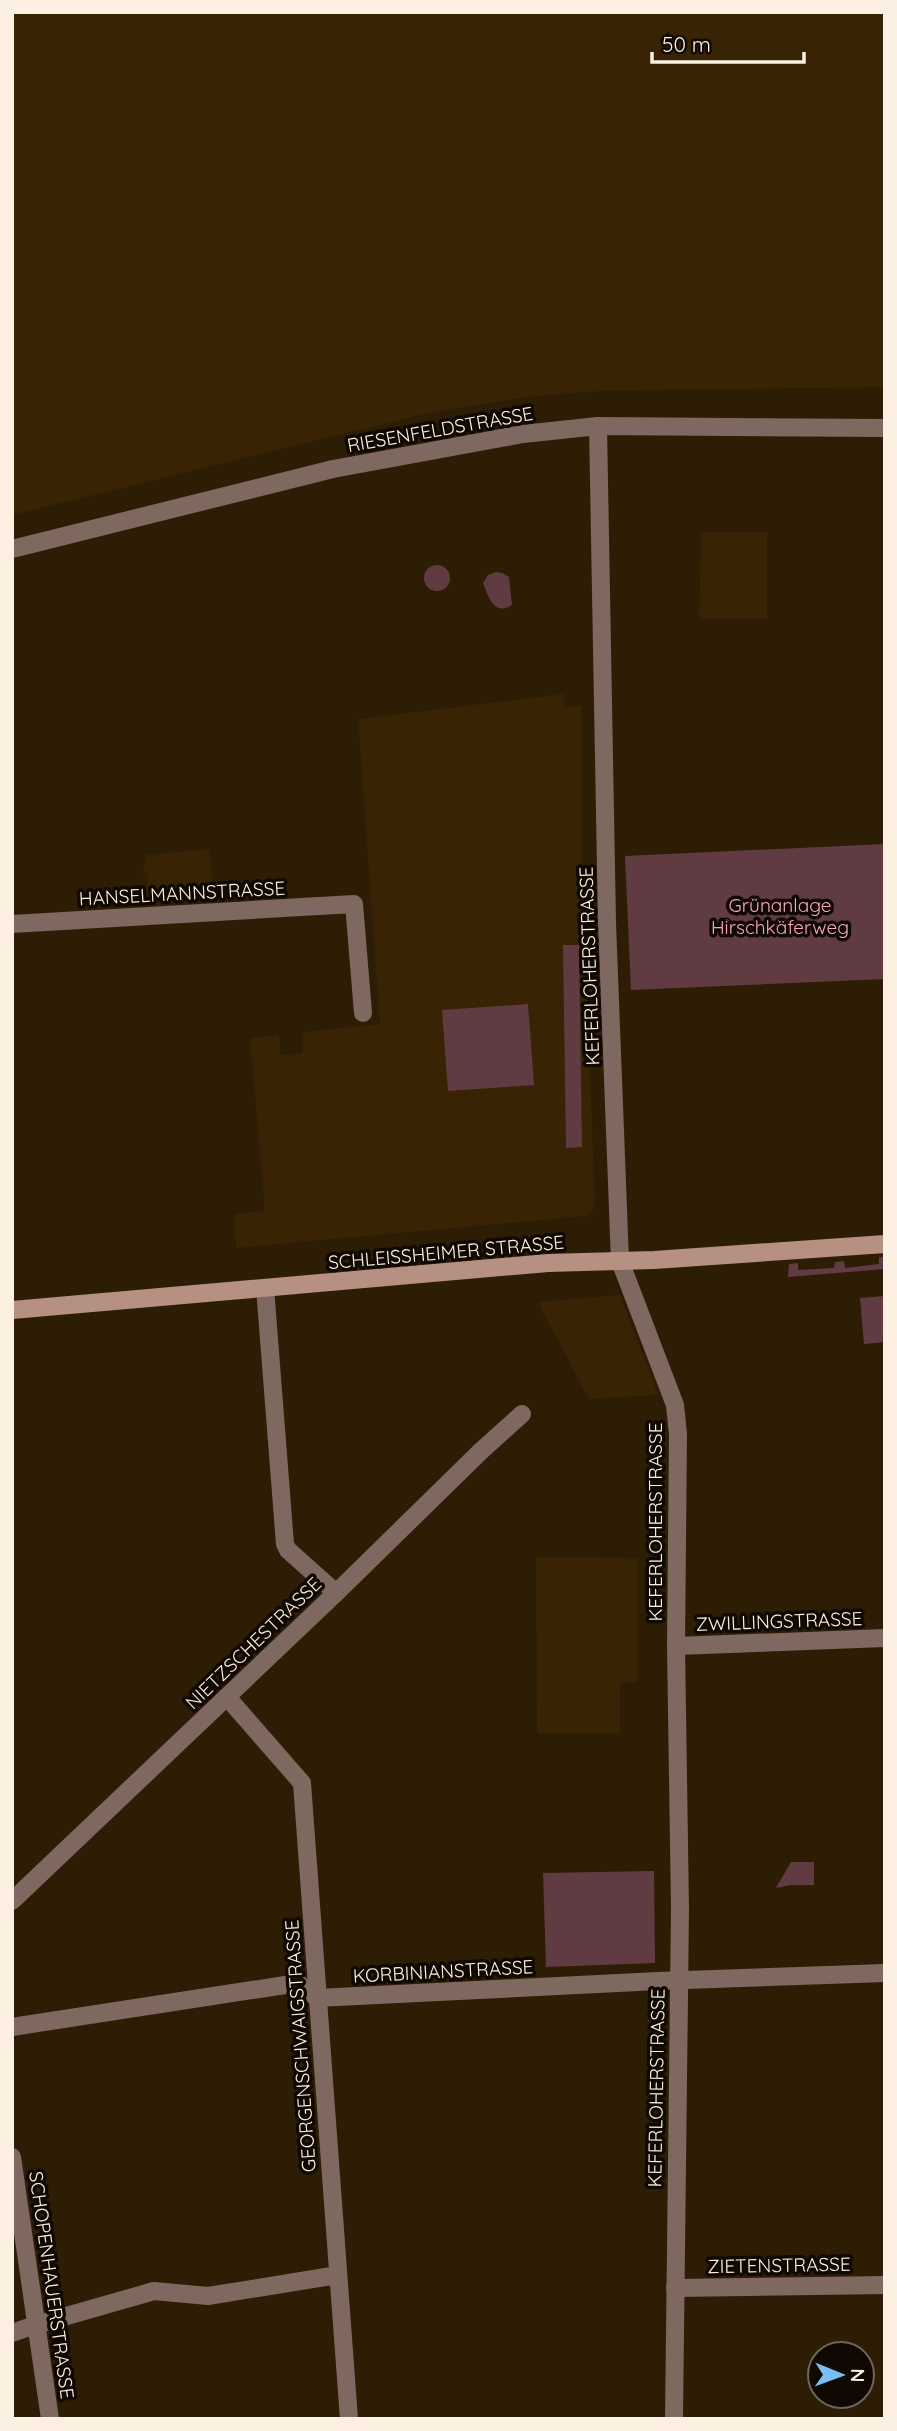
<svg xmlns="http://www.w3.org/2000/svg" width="897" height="2431" font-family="Quicksand,sans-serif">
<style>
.built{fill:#382404}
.green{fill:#613b42}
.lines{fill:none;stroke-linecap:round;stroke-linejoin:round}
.minor{stroke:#7e685f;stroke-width:18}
.secondary{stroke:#b59083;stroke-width:18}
.labels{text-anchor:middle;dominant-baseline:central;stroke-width:7;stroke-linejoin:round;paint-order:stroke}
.street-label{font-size:19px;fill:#fbf0e2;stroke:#100902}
.park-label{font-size:19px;fill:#fba7b7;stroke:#100902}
</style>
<rect width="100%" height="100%" fill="#2d1d05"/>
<!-- built -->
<g class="built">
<path d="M 12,12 L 885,12 L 885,387 L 601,391 L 527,397 L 433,412 L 12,515 Z"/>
<path d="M 701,532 L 767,532 L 767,619 L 699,619 Z"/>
<path d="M 564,694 L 565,707 L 581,706 L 582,868 L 595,1203 L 592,1211 L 586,1216 L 236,1248 L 234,1214 L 265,1211 L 250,1038 L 279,1035 L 281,1055 L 303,1053 L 302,1032 L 380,1024 L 358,719 Z"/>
<path d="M 210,849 L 213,893 L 146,897 L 148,873 L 143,873 L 146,855 Z"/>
<path d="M 620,1295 L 658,1395 L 589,1399 L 538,1302 Z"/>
<path d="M 536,1557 L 638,1558 L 637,1682 L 620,1682 L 620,1734 L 537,1733 Z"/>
</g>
<!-- green -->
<g class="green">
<circle cx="437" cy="578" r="13"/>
<path d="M 496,572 L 502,573 L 509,577 L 512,605 C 494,616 489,598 483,583 L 488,575 Z"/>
<path d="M 885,844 L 885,979 L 631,990 L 625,856 Z"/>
<path d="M 563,945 L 579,945 L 582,1147 L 566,1148 Z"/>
<path d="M 528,1004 L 534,1085 L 448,1091 L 442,1010 Z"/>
<path d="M 879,1257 L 885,1257 L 885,1269 L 788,1277 L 789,1264 L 798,1263 L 798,1270 L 834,1268 L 835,1262 L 844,1261 L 845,1268 L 879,1264 Z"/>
<path d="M 885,1296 L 885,1342 L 864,1344 L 860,1298 Z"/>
<path d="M 791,1862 L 814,1862 L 814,1885 L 791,1885 L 776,1888 Z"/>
<path d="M 654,1871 L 655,1963 L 546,1967 L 543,1873 Z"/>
</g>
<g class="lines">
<!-- minor -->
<g class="minor">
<path d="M 598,426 L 607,923 L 620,1261 L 675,1405 L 678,1434 L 676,1646 L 680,1909 L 674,2419"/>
<path d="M 12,549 L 333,469 L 523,434 L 598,426 L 885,428"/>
<path d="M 12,924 L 354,904 L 363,1013"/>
<path d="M 265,1288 L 285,1544 L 288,1550 L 336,1593"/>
<path d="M 676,1646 L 885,1638"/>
<path d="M 227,1697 L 302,1783 L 349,2419"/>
<path d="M 12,1901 L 336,1593 L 481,1451 L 522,1414"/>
<path d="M 12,2027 L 298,1983 L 317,1998 L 658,1981 L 885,1973"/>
<path d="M 12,2157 L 50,2419"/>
<path d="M 675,2288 L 885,2285"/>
<path d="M 12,2333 L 35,2325 L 154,2291 L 208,2296 L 338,2275"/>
</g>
<!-- secondary -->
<path class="secondary" d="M 12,1310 L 548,1263 L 654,1260 L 885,1244"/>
</g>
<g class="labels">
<!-- street labels -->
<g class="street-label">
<text transform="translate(440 429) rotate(-10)">RIESENFELDSTRASSE</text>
<text transform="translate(182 893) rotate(-3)">HANSELMANNSTRASSE</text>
<text transform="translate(589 966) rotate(-92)">KEFERLOHERSTRASSE</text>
<text transform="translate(446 1252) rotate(-5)">SCHLEISSHEIMER STRASSE</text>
<text transform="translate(655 1522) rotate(-90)">KEFERLOHERSTRASSE</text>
<text transform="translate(779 1621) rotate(-2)">ZWILLINGSTRASSE</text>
<text transform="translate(253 1643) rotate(-44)">NIETZSCHESTRASSE</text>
<text transform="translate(443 1971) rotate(-3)">KORBINIANSTRASSE</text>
<text transform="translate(300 2046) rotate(-94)">GEORGENSCHWAIGSTRASSE</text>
<text transform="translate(656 2088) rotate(-89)">KEFERLOHERSTRASSE</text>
<text transform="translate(779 2265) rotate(-1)">ZIETENSTRASSE</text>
<text transform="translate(52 2285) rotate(82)">SCHOPENHAUERSTRASSE</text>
</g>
<!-- park labels -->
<g class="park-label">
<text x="780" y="905">Grünanlage<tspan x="780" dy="22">Hirschkäferweg</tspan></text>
</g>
</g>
<!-- border -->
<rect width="897" height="2431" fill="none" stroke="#fbf0e2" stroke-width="28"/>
<!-- north arrow -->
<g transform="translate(841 2375) rotate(91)"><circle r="33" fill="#100902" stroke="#6e655c" stroke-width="2"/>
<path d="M0-5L12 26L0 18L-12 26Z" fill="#78bff7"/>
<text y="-10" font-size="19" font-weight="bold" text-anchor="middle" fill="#fbf0e2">N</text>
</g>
<!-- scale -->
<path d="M652 52v10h152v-10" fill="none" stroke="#fbf0e2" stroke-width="3.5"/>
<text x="662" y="52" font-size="21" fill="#fbf0e2" stroke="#100902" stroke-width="5" paint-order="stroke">50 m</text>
</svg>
